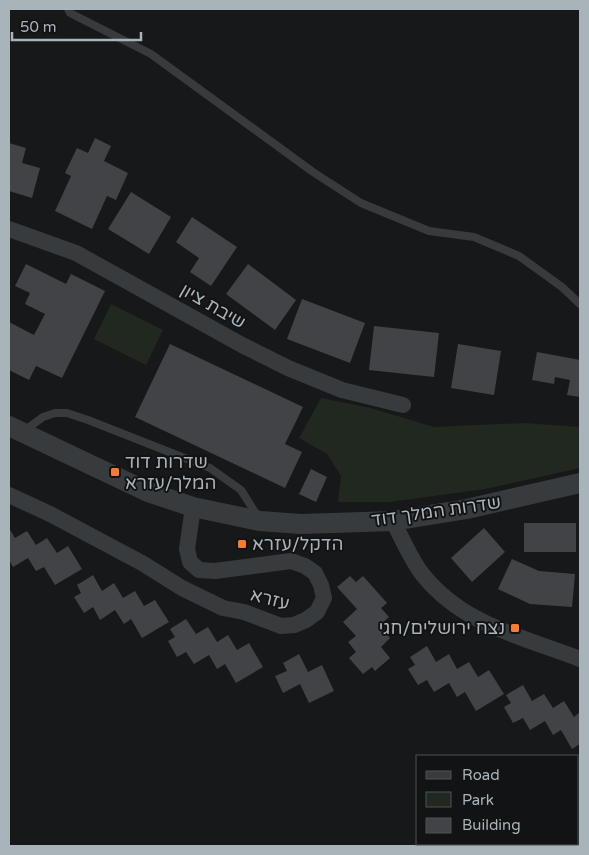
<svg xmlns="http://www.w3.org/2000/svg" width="589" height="855" font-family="'Varela Round','Noto Sans Hebrew',sans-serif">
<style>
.green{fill:#20281f}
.building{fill:#414346}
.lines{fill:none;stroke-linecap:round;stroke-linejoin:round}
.service{stroke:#383b3e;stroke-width:8}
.minor{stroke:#383b3e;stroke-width:16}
.tertiary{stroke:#383b3e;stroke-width:20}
.poi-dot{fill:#fa7b2e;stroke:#121314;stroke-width:2}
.labels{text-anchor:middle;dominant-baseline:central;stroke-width:4;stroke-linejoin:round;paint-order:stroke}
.street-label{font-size:18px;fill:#a9b3ba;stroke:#121314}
.poi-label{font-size:18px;fill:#a9b3ba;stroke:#121314;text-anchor:start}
</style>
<rect width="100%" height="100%" fill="#171819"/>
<!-- green -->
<g class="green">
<path d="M 111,304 L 163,330 L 146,365 L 94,339 Z"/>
<path d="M 321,398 L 371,408 L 434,427 L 524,423 L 580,427 L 580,468 L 485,489 L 390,502 L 338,502 L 341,476 L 327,454 L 299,438 Z"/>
</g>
<!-- building -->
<g class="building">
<path d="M 95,138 L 111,146 L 104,161 L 128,173 L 116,200 L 107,196 L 92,229 L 55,211 L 71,176 L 65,173 L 77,148 L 88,153 Z"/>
<path d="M 9,143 L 26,148 L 22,163 L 40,168 L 32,198 L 9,191 Z"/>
<path d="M 131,192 L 171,217 L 149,254 L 108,229 Z"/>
<path d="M 192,217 L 237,247 L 211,286 L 190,272 L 199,258 L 176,242 Z"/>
<path d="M 26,264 L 66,284 L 71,274 L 105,291 L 62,378 L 36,366 L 29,380 L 9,370 L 9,322 L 34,335 L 45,314 L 25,304 L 30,293 L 15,286 Z"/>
<path d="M 248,264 L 296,300 L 275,330 L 226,294 Z"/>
<path d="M 302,299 L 365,323 L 350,363 L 287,339 Z"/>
<path d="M 374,326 L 439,333 L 434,377 L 369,370 Z"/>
<path d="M 170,344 L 303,407 L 285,444 L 302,452 L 285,488 L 135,417 Z"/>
<path d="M 458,344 L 501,351 L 494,395 L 451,388 Z"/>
<path d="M 537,352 L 580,360 L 580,397 L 567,395 L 570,380 L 555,377 L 554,384 L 532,380 Z"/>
<path d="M 311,469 L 327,477 L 316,502 L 299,494 Z"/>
<rect x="524" y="523" width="52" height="29"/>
<path d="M 9,528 L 15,538 L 27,531 L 36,545 L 47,538 L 57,553 L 68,546 L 82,569 L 55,585 L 44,567 L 36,571 L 28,558 L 13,567 L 9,560 Z"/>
<path d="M 484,528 L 505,552 L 472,582 L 451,558 Z"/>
<path d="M 512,559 L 539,571 L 575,574 L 572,607 L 530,604 L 498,589 Z"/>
<path d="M 93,575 L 102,591 L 114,583 L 123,598 L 135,591 L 144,606 L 155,600 L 169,622 L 142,638 L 131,619 L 124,624 L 115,610 L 100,620 L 93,607 L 84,613 L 74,597 L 81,593 L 77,585 Z"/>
<path d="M 350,576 L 356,582 L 363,576 L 387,603 L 381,608 L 389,617 L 379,626 L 390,638 L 381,647 L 390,658 L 375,671 L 372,667 L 363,674 L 349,658 L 356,652 L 348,642 L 356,636 L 343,622 L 357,609 L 337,587 Z"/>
<path d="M 186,619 L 196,634 L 208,627 L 217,642 L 228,635 L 237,650 L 249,643 L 263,667 L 236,683 L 225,664 L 217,669 L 209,655 L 194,664 L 186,652 L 177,657 L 168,641 L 175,637 L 170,629 Z"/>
<path d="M 427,646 L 436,662 L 449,654 L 457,669 L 469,662 L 478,677 L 489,670 L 504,694 L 476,711 L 465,692 L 457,697 L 449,683 L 434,692 L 427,680 L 418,685 L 408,669 L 415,665 L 410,657 Z"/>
<path d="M 299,654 L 308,672 L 322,665 L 334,691 L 309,703 L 300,684 L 283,693 L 275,676 L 287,671 L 283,663 Z"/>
<path d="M 523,685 L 532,701 L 544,694 L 553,708 L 564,701 L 574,717 L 580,712 L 580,744 L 572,749 L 561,730 L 553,735 L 545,721 L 530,730 L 523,718 L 513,723 L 504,707 L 511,703 L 506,695 Z"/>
</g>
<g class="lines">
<!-- service -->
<g class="service">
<path d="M 68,9 L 70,13 L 151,54 L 313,172 L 361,203 L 429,231 L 474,237 L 519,256 L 562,287 L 580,304"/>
<path d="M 24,431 L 43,417 L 55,413 L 67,413 L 88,420 L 210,468 L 241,490 L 258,517"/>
</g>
<!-- minor -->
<g class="minor">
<path d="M 9,229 L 76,253 L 242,345 L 288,368 L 342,390 L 403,405"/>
<path d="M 9,495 L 50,514 L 142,563 L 182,588 L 223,608 L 244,612 L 281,626 L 294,625 L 306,620 L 317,612 L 324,598 L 321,585 L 315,573 L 305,566 L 291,561 L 215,571 L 199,570 L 190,562 L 187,549 L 193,507"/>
<path d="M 393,521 C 402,538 411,560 423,575 C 463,625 523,637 580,659"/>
</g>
<!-- tertiary -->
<path class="tertiary" d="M 9,426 L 148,492 L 193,507 L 260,521 L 301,524 L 393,521 L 467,509 L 580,483"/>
</g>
<!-- markers -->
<g class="poi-dot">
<rect x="110" y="467" width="10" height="10" rx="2.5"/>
<rect x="237" y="539" width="10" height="10" rx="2.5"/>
<rect x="510" y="623" width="10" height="10" rx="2.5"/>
</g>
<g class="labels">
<!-- street labels -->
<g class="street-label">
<text transform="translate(213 306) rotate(30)">שיבת ציון</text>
<text transform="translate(436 511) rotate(-8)">שדרות המלך דוד</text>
<text transform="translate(270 599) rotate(14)">עזרא</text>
</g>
<!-- poi labels -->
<g class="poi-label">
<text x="125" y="462">שדרות דוד<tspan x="125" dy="21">המלך/עזרא</tspan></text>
<text x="252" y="544">הדקל/עזרא</text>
<text x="505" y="628" text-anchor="end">נצח ירושלים/חגי</text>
</g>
</g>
<!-- border -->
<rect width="589" height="855" fill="none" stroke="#a9b3ba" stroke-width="20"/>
<!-- legend -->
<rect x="416" y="755" width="162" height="90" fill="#121314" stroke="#4e5356"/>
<rect x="426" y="771" width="25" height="8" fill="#383b3e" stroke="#4e5356"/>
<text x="462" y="780" font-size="15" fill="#a9b3ba">Road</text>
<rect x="426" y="792" width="25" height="15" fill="#20281f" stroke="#4e5356"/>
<text x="462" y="805" font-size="15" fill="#a9b3ba">Park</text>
<rect x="426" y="818" width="25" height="15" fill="#414346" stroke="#4e5356"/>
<text x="462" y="830" font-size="15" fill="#a9b3ba">Building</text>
<!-- scale -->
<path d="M12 32v8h129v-8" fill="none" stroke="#a9b3ba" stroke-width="2.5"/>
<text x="20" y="32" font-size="15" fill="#a9b3ba" stroke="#121314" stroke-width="4" paint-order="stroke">50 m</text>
</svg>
